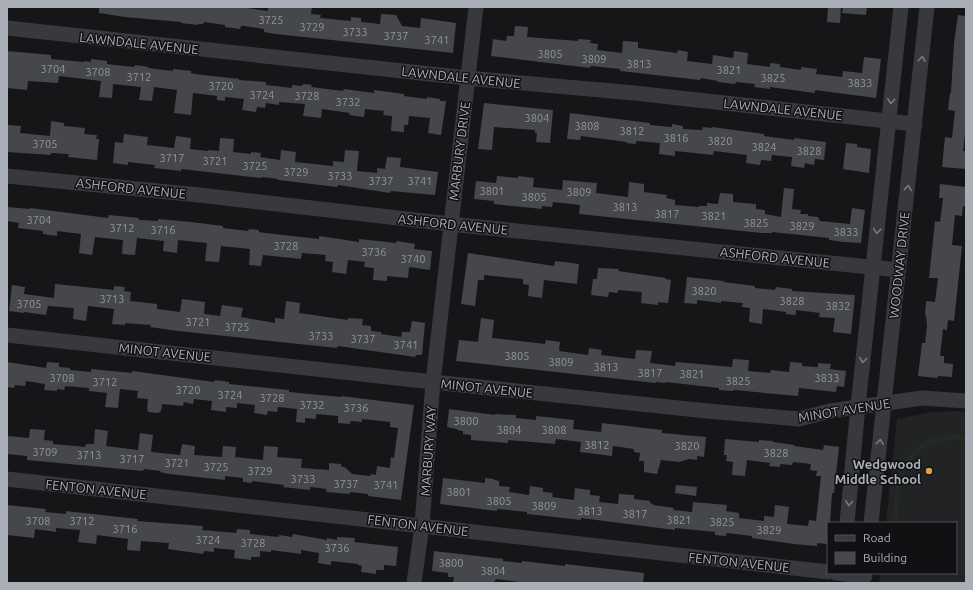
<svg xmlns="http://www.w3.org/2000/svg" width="973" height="590" font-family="Ubuntu,sans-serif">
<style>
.built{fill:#222325}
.green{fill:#232a23}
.building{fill:#45474b}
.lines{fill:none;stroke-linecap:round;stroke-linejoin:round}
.minor{stroke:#38393d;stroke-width:15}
.oneway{stroke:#777a80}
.poi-dot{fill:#dfa147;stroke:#111113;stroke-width:1.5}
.labels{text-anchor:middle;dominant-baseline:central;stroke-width:3;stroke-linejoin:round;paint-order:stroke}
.number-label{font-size:11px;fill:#91959c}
.street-label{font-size:13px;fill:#aaafb7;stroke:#111113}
.poi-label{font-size:13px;font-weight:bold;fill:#aaafb7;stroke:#111113;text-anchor:end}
</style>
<rect width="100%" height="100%" fill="#161618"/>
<!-- built -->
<path class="built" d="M 958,411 L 966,412 L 966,583 L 879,583 L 880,573 L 956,573 L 956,523 L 886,523 L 897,419 L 933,412 Z"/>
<!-- green -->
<path class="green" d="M 951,434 L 966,435 L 966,441 C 939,435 911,450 903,477 C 899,492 899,508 897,523 L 892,523 C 897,479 897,441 951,434 Z"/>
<!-- building -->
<g class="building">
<path d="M 99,7 L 247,7 L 247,8 L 268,11 L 268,7 L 312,7 L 311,14 L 321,15 L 320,18 L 351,21 L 351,17 L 361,18 L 361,22 L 380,24 L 381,14 L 396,15 L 402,26 L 420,28 L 421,18 L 456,23 L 453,53 L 276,34 L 264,32 L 264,29 L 244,26 L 241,26 L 240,29 L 225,27 L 225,25 L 204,22 L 203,24 L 198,24 L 198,25 L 181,23 L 181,22 L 125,17 L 99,13 Z"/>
<path d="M 828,7 L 841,7 L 840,23 L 827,22 Z"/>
<path d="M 843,7 L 867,7 L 866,15 L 842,13 Z"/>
<path d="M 958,15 L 966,16 L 966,126 L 963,151 L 966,151 L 966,169 L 942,167 L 945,137 L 952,138 L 955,111 L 948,110 L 950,93 L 951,93 L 954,43 Z"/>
<path d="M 515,26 L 528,27 L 527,37 L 578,41 L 578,39 L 591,40 L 590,43 L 598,44 L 597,50 L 622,53 L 623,41 L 638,42 L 638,48 L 677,53 L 678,50 L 688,52 L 687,61 L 712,64 L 713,55 L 733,58 L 734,51 L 748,53 L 747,64 L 770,67 L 770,63 L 780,64 L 780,67 L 801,70 L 801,67 L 817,69 L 816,74 L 842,77 L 843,71 L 862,73 L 864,57 L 881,59 L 876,98 L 815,90 L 815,93 L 770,87 L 770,89 L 754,87 L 755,84 L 736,82 L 735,84 L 718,82 L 718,81 L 701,78 L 700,80 L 620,71 L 620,69 L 591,66 L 590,68 L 491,56 L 493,39 L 506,41 L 507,36 L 514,36 Z"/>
<path d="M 7,51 L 51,55 L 51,59 L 84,62 L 84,61 L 91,62 L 91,59 L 107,61 L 107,64 L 115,65 L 134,67 L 135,65 L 149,67 L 148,68 L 156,69 L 173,71 L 173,69 L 191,71 L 191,73 L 195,74 L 239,79 L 239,80 L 266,82 L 266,85 L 292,88 L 292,85 L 302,86 L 303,84 L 312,85 L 311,87 L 343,91 L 344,89 L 374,93 L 374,90 L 404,94 L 404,96 L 427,99 L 427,97 L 440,99 L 440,101 L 446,101 L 441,135 L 428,133 L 430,118 L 409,116 L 408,125 L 404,125 L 404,132 L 391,131 L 392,116 L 383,115 L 384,111 L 365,109 L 364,117 L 349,115 L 350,113 L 322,109 L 321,118 L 303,116 L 305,104 L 279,102 L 279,105 L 266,103 L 265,108 L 257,107 L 256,112 L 242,110 L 244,99 L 225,97 L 225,101 L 217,100 L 217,96 L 193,93 L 191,115 L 174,113 L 177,90 L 154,87 L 152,101 L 139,100 L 141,87 L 113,84 L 112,98 L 99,97 L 101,81 L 59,76 L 58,83 L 28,81 L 27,90 L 7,88 Z"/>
<path d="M 484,103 L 553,110 L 550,143 L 536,142 L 537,133 L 535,133 L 535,130 L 494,127 L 492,150 L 478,149 Z"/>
<path d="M 570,113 L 650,123 L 650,125 L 672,127 L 672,124 L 683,126 L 683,129 L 702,130 L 703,127 L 712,128 L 712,127 L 764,134 L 764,136 L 794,140 L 794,138 L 826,142 L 824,160 L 815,159 L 814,165 L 805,163 L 804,168 L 791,166 L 792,157 L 772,155 L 771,161 L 761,160 L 760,165 L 746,163 L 747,155 L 714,151 L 713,155 L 675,151 L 675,156 L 659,154 L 660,143 L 636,141 L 636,144 L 626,143 L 627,142 L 581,136 L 580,140 L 567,139 Z"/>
<path d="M 51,121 L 64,123 L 64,126 L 85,128 L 84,134 L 97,135 L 96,139 L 99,139 L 97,160 L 68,157 L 69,154 L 51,153 L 51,155 L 7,152 L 7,127 L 8,127 L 8,125 L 21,126 L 20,133 L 50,136 Z"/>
<path d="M 124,134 L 148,137 L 147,145 L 174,148 L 176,136 L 191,138 L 190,149 L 208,151 L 208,150 L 219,151 L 220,138 L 234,139 L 233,152 L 251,154 L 251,152 L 261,153 L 260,157 L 280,160 L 281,150 L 296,152 L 295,162 L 333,166 L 333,161 L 344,162 L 345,150 L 359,151 L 357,171 L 377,173 L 377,168 L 385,169 L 387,157 L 401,158 L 400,167 L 438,172 L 435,195 L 391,191 L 390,193 L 338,185 L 337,187 L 278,180 L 278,179 L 262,177 L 261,178 L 181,169 L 181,171 L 154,168 L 155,165 L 128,162 L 128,165 L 113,163 L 115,142 L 123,143 Z"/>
<path d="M 846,143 L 857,144 L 857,147 L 871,149 L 869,173 L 843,169 Z"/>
<path d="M 497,176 L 518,178 L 518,176 L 534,178 L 533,187 L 562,190 L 563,180 L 597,183 L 596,193 L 628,197 L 629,182 L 644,184 L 644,192 L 667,195 L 666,198 L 675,200 L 675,205 L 699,207 L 699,206 L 707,206 L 707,203 L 718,204 L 720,193 L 733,194 L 733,202 L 756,204 L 756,209 L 765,210 L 765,214 L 781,217 L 784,188 L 794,189 L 792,209 L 801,210 L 800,214 L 808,214 L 808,216 L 818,217 L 820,221 L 850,224 L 852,208 L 865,210 L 861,243 L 844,242 L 829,240 L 829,238 L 772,232 L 772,233 L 762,233 L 579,214 L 580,205 L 553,202 L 552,207 L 542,206 L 542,209 L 494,204 L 494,201 L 474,199 L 476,181 L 496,183 Z"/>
<path d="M 940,184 L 966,187 L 966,207 L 963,206 L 962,216 L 955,215 L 952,245 L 962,246 L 957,294 L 954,321 L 948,320 L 947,330 L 943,329 L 940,356 L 944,356 L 944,363 L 953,364 L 952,377 L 938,376 L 937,378 L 918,376 L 922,343 L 925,343 L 927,326 L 926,315 L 925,315 L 926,301 L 935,302 L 938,278 L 929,278 L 935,221 L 940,222 L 943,198 L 939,198 Z"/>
<path d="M 7,207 L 30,209 L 30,208 L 108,218 L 109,215 L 139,218 L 139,220 L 158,221 L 158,219 L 191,222 L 223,226 L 223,228 L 248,231 L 249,229 L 259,230 L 259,232 L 265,233 L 319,239 L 319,236 L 359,242 L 359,239 L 396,243 L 397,241 L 415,244 L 414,249 L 432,251 L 430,270 L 409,267 L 408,278 L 387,276 L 387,281 L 373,280 L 374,268 L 364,267 L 365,262 L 348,260 L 346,274 L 332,272 L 333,262 L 325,261 L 326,255 L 302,253 L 301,259 L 263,255 L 261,266 L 249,265 L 250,249 L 221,246 L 219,262 L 205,261 L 207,243 L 178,240 L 177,253 L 163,251 L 164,241 L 137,238 L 135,255 L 122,254 L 123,240 L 95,237 L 92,255 L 79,253 L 81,234 L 57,231 L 57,236 L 43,234 L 43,231 L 18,228 L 19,223 L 7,221 Z"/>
<path d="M 468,253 L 554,266 L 555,261 L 579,264 L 577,284 L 544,280 L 542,298 L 528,296 L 529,285 L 523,284 L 523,279 L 484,275 L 484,280 L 478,280 L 475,306 L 461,304 Z"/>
<path d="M 598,268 L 619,269 L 618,271 L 666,278 L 665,279 L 671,280 L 668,303 L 658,302 L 658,305 L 641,303 L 642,292 L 618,290 L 618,293 L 609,292 L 608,297 L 591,295 L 593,279 L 597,279 Z"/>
<path d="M 687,277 L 724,281 L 723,282 L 755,286 L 755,288 L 775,290 L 776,287 L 792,289 L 792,291 L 855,295 L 851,334 L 833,332 L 835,318 L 819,317 L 820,313 L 796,310 L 796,315 L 786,314 L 786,312 L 763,309 L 762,324 L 749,322 L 750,308 L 742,307 L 743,303 L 721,301 L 721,303 L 697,300 L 697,304 L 684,303 Z"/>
<path d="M 55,284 L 114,290 L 114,286 L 125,287 L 124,291 L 131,292 L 130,301 L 157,304 L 157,309 L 180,312 L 182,299 L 205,302 L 204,314 L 220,316 L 222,305 L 243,308 L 241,317 L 275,323 L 275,318 L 284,319 L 286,301 L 300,303 L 299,313 L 348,320 L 348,318 L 363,319 L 362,325 L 371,326 L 371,331 L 381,332 L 381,334 L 401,337 L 402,332 L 410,332 L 412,321 L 425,323 L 422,355 L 416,355 L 415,357 L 338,346 L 337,348 L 178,331 L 150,327 L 151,325 L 125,323 L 125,325 L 112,324 L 114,309 L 88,306 L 86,321 L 73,319 L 74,308 L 48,306 L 46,315 L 24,312 L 24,313 L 9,311 L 12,285 L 25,287 L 24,294 L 54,298 Z"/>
<path d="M 481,318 L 494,320 L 492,338 L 545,344 L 546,340 L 560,342 L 559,351 L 588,355 L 589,348 L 602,350 L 601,355 L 635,359 L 636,350 L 652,351 L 650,363 L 675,366 L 676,362 L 732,367 L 733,359 L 749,360 L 748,371 L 770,373 L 771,370 L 789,372 L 790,362 L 802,363 L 802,366 L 818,367 L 818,363 L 831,364 L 830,369 L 846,371 L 844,387 L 837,386 L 836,392 L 799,388 L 798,396 L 734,390 L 733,391 L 719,390 L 719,388 L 666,382 L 665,383 L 656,382 L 656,383 L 456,361 L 459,340 L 478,342 Z"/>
<path d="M 7,362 L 46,368 L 47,362 L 59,363 L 59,367 L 70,368 L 70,370 L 91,372 L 91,369 L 132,373 L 132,371 L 214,382 L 215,380 L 229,382 L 229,384 L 289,390 L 289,392 L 341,397 L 341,396 L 414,405 L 401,500 L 368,496 L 368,494 L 350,492 L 350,494 L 326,492 L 327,489 L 310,487 L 310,490 L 283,487 L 284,485 L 252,481 L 252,483 L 243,482 L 243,478 L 225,476 L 225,480 L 169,474 L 160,472 L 161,471 L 144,469 L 143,471 L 27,460 L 27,456 L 7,454 L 7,436 L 29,438 L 30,429 L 45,430 L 44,440 L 53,441 L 53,444 L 85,447 L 86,444 L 94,444 L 95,429 L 108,431 L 106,446 L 138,450 L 140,433 L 153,435 L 151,452 L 180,455 L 182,444 L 195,446 L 194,455 L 222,457 L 223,446 L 236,447 L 235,457 L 263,460 L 264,446 L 278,447 L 277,457 L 302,459 L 301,468 L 329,470 L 329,463 L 341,464 L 341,466 L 346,468 L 352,474 L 370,476 L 371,474 L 376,475 L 377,466 L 390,468 L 391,457 L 394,458 L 398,428 L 390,427 L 390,422 L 362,419 L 362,422 L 351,421 L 350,424 L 338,423 L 338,416 L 316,414 L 316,419 L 305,418 L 305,423 L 296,422 L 297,409 L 278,407 L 277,412 L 268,411 L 267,415 L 254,413 L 255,405 L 237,403 L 237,408 L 226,407 L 226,412 L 211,410 L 212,401 L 194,399 L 193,404 L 184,402 L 183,406 L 162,404 L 161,412 L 160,411 L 159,413 L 148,412 L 148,410 L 147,410 L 148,399 L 137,398 L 138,391 L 120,389 L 118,408 L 105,407 L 107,393 L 89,391 L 89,388 L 65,386 L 64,390 L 57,389 L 57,391 L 44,390 L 45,384 L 26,381 L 25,386 L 15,385 L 14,388 L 7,387 Z"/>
<path d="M 449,409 L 495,415 L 495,414 L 516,415 L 516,418 L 536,420 L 536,416 L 574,420 L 573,429 L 601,432 L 602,423 L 662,430 L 662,433 L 706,437 L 704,457 L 697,456 L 697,460 L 689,459 L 679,462 L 661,460 L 657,474 L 644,472 L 644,461 L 639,461 L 640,453 L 634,452 L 634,449 L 613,446 L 612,456 L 580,452 L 581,442 L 556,439 L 555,444 L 508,440 L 508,443 L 471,440 L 471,435 L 463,434 L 463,431 L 457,430 L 457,429 L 447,427 Z"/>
<path d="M 725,439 L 759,442 L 759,440 L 773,441 L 773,442 L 794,445 L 794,446 L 823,450 L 824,445 L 839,447 L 834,493 L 832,493 L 830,523 L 828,523 L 828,544 L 817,543 L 817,546 L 794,544 L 752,538 L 752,536 L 727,533 L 726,536 L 715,535 L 715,532 L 675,528 L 675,530 L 581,518 L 581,520 L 527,514 L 527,512 L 497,509 L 497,511 L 440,504 L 443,478 L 485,483 L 485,478 L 494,479 L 494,480 L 499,481 L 499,486 L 510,487 L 509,492 L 529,495 L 530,486 L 543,488 L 543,492 L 553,493 L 552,497 L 574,500 L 575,488 L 590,490 L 590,495 L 600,496 L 599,502 L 618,504 L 619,494 L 634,495 L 634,499 L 650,501 L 650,503 L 653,504 L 653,505 L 674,508 L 673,510 L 692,512 L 693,502 L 727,505 L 726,511 L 739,513 L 739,518 L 764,521 L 764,516 L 774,517 L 775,505 L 789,507 L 787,524 L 808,526 L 809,520 L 816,521 L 821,476 L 816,476 L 817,471 L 810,470 L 811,464 L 793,462 L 792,465 L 780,464 L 780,467 L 769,466 L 770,463 L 747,460 L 745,476 L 732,475 L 733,462 L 726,461 L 727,455 L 724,455 Z"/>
<path d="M 676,485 L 697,487 L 696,496 L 675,493 Z"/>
<path d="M 7,505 L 46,509 L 45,512 L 66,514 L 66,511 L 138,519 L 137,521 L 203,526 L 202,530 L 236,533 L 237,529 L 250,530 L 250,534 L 279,537 L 279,535 L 292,537 L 293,534 L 327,540 L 327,538 L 337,540 L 337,537 L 355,538 L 354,542 L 398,547 L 396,566 L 384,565 L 384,570 L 376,570 L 376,574 L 361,572 L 362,566 L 358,565 L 358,564 L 331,561 L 331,565 L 318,563 L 319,553 L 301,550 L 301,554 L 271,550 L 271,552 L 260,551 L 260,557 L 251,557 L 251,560 L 234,558 L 235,550 L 214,548 L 214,552 L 204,551 L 203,554 L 168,549 L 169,543 L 141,541 L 140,551 L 127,550 L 128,539 L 97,535 L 96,544 L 78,542 L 80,530 L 56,528 L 56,532 L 35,529 L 34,538 L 7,535 Z"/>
<path d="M 434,551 L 503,559 L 503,561 L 522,563 L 522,561 L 565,566 L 565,564 L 644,573 L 643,583 L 520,583 L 520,582 L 496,579 L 494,583 L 453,583 L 454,577 L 448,577 L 448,573 L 432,571 Z"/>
</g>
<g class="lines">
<!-- minor -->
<g class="minor">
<path d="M 7,28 L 467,78 L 634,93 L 915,124"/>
<path d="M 7,176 L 199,195 L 450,224 L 899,270"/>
<path d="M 7,335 L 433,382 L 707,411 L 799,419 L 830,411 L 922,398 L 966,401"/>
<path d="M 7,479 L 828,572"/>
<path d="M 847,523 L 858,406 L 901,7"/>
<path d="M 871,523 L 927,7"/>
<path d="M 836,573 L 865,576"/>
<path d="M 414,583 L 422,525 L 433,382 L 476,7"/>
</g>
</g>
<!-- one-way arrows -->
<defs><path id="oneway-chevron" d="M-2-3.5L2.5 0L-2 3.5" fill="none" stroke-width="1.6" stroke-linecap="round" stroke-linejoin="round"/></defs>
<g class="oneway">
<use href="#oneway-chevron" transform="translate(922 59) rotate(-84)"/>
<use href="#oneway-chevron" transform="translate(891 101) rotate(96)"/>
<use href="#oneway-chevron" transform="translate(908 188) rotate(-84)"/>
<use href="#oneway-chevron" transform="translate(877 231) rotate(96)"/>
<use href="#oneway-chevron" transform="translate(863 360) rotate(96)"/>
<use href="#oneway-chevron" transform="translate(880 442) rotate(-84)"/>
<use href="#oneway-chevron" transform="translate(849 503) rotate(95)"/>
</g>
<!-- markers -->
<circle class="poi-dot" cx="929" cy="471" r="4"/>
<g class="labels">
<!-- number labels -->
<g class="number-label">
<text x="271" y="20">3725</text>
<text x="312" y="27">3729</text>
<text x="355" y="32">3733</text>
<text x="396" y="36">3737</text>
<text x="437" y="40">3741</text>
<text x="550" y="54">3805</text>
<text x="594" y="59">3809</text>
<text x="639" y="64">3813</text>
<text x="53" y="69">3704</text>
<text x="729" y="70">3821</text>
<text x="98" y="72">3708</text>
<text x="139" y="77">3712</text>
<text x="773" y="78">3825</text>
<text x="860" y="83">3833</text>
<text x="221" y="86">3720</text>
<text x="262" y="95">3724</text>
<text x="307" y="96">3728</text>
<text x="348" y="102">3732</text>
<text x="537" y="118">3804</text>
<text x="587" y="126">3808</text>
<text x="632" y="131">3812</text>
<text x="676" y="138">3816</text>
<text x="720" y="141">3820</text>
<text x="45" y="144">3705</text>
<text x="764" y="147">3824</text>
<text x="809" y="151">3828</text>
<text x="172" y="158">3717</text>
<text x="215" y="161">3721</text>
<text x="255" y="166">3725</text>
<text x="296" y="172">3729</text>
<text x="340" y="176">3733</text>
<text x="381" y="181">3737</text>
<text x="420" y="181">3741</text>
<text x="492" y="191">3801</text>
<text x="579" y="192">3809</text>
<text x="534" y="197">3805</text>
<text x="625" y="207">3813</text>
<text x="667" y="214">3817</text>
<text x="714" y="216">3821</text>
<text x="39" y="220">3704</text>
<text x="756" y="223">3825</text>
<text x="802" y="226">3829</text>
<text x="122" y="228">3712</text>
<text x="163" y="230">3716</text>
<text x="846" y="232">3833</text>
<text x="286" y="246">3728</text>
<text x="374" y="252">3736</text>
<text x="413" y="259">3740</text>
<text x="704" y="291">3820</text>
<text x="112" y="299">3713</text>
<text x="792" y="301">3828</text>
<text x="29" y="304">3705</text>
<text x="838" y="306">3832</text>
<text x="198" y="322">3721</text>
<text x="237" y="327">3725</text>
<text x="321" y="336">3733</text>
<text x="363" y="339">3737</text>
<text x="406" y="345">3741</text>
<text x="517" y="356">3805</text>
<text x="561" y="362">3809</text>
<text x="606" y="367">3813</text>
<text x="650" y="373">3817</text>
<text x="692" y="374">3821</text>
<text x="62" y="378">3708</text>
<text x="827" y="378">3833</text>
<text x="738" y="381">3825</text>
<text x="105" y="382">3712</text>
<text x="188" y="390">3720</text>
<text x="230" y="395">3724</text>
<text x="272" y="398">3728</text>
<text x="312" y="405">3732</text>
<text x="356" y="408">3736</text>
<text x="466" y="421">3800</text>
<text x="509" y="430">3804</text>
<text x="554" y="430">3808</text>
<text x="597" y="445">3812</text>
<text x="687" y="446">3820</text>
<text x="45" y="452">3709</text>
<text x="776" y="453">3828</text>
<text x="89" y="455">3713</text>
<text x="132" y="459">3717</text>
<text x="177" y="463">3721</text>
<text x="216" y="467">3725</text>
<text x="260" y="471">3729</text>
<text x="303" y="479">3733</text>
<text x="346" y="484">3737</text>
<text x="386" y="485">3741</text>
<text x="459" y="492">3801</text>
<text x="499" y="501">3805</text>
<text x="544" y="506">3809</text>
<text x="590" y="511">3813</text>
<text x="635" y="514">3817</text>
<text x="679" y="520">3821</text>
<text x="38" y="521">3708</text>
<text x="82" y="521">3712</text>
<text x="722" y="522">3825</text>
<text x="125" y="529">3716</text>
<text x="769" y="530">3829</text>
<text x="208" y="540">3724</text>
<text x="253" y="543">3728</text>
<text x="337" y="548">3736</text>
<text x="451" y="563">3800</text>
<text x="493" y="571">3804</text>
</g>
<!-- street labels -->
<g class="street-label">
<text transform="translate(139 43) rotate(6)">LAWNDALE AVENUE</text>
<text transform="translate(461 77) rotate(6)">LAWNDALE AVENUE</text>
<text transform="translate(783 109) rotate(6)">LAWNDALE AVENUE</text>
<text transform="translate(459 151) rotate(-83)">MARBURY DRIVE</text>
<text transform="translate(131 188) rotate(6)">ASHFORD AVENUE</text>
<text transform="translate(453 224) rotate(6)">ASHFORD AVENUE</text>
<text transform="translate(775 257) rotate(6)">ASHFORD AVENUE</text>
<text transform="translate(899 265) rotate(-84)">WOODWAY DRIVE</text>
<text transform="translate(165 352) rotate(6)">MINOT AVENUE</text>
<text transform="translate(487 388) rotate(6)">MINOT AVENUE</text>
<text transform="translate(844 410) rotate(-9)">MINOT AVENUE</text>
<text transform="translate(428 451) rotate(-86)">MARBURY WAY</text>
<text transform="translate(96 489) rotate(6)">FENTON AVENUE</text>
<text transform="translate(418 525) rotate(7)">FENTON AVENUE</text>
<text transform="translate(739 562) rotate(6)">FENTON AVENUE</text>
</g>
<!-- poi labels -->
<g class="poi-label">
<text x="921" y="464">Wedgwood<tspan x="921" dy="15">Middle School</tspan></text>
</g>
</g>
<!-- border -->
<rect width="973" height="590" fill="none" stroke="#aaafb7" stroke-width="16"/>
<!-- legend -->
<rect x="827" y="522" width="130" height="52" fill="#111113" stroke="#4e5055"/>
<rect x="835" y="535" width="20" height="6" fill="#38393d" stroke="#4e5055"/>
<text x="863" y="542" font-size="12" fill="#aaafb7">Road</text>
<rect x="835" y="552" width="20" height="12" fill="#45474b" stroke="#4e5055"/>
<text x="863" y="562" font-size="12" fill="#aaafb7">Building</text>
</svg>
